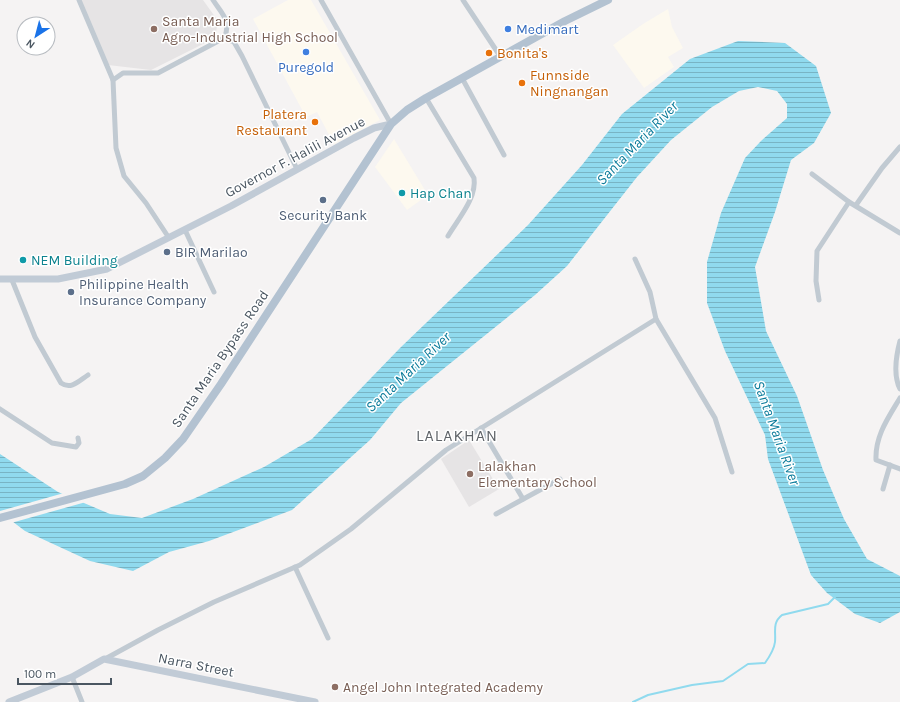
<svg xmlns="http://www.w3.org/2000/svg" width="900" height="702" font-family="Karla,sans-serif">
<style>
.commercial{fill:#fdf9ef}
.education{fill:#e6e4e5}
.water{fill:url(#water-rules)}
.pier{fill:#f5f3f3}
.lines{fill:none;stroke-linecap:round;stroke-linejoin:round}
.stream{stroke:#90daee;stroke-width:2}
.minor{stroke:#c1cad2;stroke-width:5}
.secondary{stroke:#c1cbd6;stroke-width:7}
.primary{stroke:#b3c2d1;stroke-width:8}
.education-dot{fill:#8d6e63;stroke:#fff;stroke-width:1.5}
.shop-dot{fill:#3f7fe0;stroke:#fff;stroke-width:1.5}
.food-dot{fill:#e8710a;stroke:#fff;stroke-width:1.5}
.culture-dot{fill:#0f9aa8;stroke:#fff;stroke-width:1.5}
.service-dot{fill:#5c6f8a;stroke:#fff;stroke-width:1.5}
.labels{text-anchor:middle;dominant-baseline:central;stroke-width:3;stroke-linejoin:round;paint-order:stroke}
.education-label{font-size:14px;fill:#785e54;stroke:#fff;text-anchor:start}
.shop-label{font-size:14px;fill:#366cbe;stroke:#fff;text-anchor:start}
.food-label{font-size:14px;fill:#c56008;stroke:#fff;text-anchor:start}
.street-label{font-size:14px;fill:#4a5661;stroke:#fff}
.culture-label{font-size:14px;fill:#0d838f;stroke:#fff;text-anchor:start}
.service-label{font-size:14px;fill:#4e5e75;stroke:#fff;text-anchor:start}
.water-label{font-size:15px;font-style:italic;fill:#0c7c9b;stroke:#fff}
.quarter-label{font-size:16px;letter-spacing:1px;fill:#5f6368;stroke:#fff}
</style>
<defs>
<pattern id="water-rules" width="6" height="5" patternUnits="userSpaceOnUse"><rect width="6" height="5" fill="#90daee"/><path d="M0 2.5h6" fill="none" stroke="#78b4c4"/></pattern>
</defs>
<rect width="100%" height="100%" fill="#f5f3f3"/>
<!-- commercial -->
<g class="commercial">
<path d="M 288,0 L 311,0 L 380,120 L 334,144 L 317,112 L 306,117 L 253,19 Z"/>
<path d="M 668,9 L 672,27 L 683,48 L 668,57 L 674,67 L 644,88 L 613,45 L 643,24 Z"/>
<path d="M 394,139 L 428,195 L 407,210 L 375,167 Z"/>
</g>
<!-- education -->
<g class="education">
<path d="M 80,0 L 203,0 L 218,21 L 215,38 L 151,70 L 108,65 Z"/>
<path d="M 469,440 L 499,489 L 469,507 L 441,459 Z"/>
</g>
<!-- water -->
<path class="water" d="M 738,41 L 785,43 L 816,66 L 831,113 L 814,143 L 791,160 L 775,212 L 755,267 L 766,331 L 797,396 L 823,470 L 844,519 L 867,559 L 900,576 L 900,612 L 880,623 L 855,614 L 827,593 L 811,575 L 768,459 L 765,435 L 725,351 L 707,303 L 707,262 L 721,213 L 745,158 L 761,141 L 787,118 L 787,104 L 777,91 L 758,87 L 739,91 L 712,107 L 671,140 L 637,177 L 567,266 L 535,295 L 401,403 L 370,440 L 292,510 L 209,541 L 169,552 L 133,571 L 90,561 L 25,531 L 0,512 L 0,454 L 58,492 L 110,514 L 142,518 L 193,499 L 264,467 L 312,439 L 400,348 L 528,225 L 582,165 L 622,114 L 690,59 Z"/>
<!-- pier -->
<path class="pier" d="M 64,493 L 86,502 L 11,523 L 0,515 L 0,511 Z"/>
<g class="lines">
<!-- stream -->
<path class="stream" d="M 633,702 L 648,695 L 692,685 L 723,681 L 748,664 L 765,663 C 770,656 774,650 775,642 C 776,631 772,623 782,615 L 828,604 L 836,596"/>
<!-- minor -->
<g class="minor">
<path d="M 79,0 L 113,80"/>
<path d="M 321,0 L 391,124"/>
<path d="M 463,0 L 500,56"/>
<path d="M 224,38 L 234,42 L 242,56 L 297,169"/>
<path d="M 462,78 L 504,155"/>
<path d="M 426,98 L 474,178 C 477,198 458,219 448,236"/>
<path d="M 812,174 L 849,202 L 900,233"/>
<path d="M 856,205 L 882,168 L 900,147"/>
<path d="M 185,230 L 214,292"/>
<path d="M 169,238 L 146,203 L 124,176 L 116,148 L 113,80 L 123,73 L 158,73 L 224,38 C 232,21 222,14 213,0"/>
<path d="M 635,259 L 650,292 L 656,319 L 715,418 L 732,472"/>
<path d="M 12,280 L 35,337 L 61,383 C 71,390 79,381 88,375"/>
<path d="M 819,300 L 816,281 L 817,251 L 849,202"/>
<path d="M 900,341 C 896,356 893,375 900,389"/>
<path d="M 900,398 C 888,418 875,436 876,460 L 900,469"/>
<path d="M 0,409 L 52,443 L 76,447 L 79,443 L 78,438"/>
<path d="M 481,428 L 523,499"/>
<path d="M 883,489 L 890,465"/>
<path d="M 496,514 L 560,479"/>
<path d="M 295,567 L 328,638"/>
<path d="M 105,659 L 158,630 L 214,602 L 300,565 L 351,529 L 446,450 L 656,319"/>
<path d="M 72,677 L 82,702"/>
</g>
<!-- secondary -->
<g class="secondary">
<path d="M 0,279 L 58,279 L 107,269 L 231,206 L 354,138 L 374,128 L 391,124"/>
<path d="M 9,702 L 72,677 L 104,659 L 315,702"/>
</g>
<!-- primary -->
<path class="primary" d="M 0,518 L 125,484 L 143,476 L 165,458 L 183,439 L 221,384 L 391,124 L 407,110 L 426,98 L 565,21 L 608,0"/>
</g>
<!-- markers -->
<g class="education-dot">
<circle cx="154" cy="29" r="4"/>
<circle cx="470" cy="474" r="4"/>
<circle cx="335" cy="687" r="4"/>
</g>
<g class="shop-dot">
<circle cx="508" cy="29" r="4"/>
<circle cx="306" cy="52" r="4"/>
</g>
<g class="food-dot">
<circle cx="489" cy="53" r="4"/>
<circle cx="522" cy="83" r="4"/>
<circle cx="315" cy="122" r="4"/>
</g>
<g class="culture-dot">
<circle cx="402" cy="193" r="4"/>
<circle cx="23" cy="260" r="4"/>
</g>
<g class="service-dot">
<circle cx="323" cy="200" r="4"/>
<circle cx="167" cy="252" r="4"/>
<circle cx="71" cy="292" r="4"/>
</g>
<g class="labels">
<!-- education labels -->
<g class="education-label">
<text x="162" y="21">Santa Maria<tspan x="162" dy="16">Agro-Industrial High School</tspan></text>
<text x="478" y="466">Lalakhan<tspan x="478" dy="16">Elementary School</tspan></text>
<text x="343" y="687">Angel John Integrated Academy</text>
</g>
<!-- shop labels -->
<g class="shop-label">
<text x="516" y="29">Medimart</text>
<text x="306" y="67" text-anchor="middle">Puregold</text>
</g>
<!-- food labels -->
<g class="food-label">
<text x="497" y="53">Bonita's</text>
<text x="530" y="75">Funnside<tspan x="530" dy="16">Ningnangan</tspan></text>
<text x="307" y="114" text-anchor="end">Platera<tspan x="307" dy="16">Restaurant</tspan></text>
</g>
<!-- street labels -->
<g class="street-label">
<text transform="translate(295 157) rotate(-28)">Governor F. Halili Avenue</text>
<text transform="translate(220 359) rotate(-56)">Santa Maria Bypass Road</text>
<text transform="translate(196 665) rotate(11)">Narra Street</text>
</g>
<!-- culture labels -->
<g class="culture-label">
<text x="410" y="193">Hap Chan</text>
<text x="31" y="260">NEM Building</text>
</g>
<!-- service labels -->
<g class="service-label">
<text x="323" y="215" text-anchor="middle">Security Bank</text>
<text x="175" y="252">BIR Marilao</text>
<text x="79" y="284">Philippine Health<tspan x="79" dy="16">Insurance Company</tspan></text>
</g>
<!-- water labels -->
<g class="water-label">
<text transform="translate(637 143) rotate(-46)">Santa Maria River</text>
<text transform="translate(408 372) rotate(-43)">Santa Maria River</text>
<text transform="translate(777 433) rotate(70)">Santa Maria River</text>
</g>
<!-- quarter labels -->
<g class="quarter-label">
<text x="457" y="435">LALAKHAN</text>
</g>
</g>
<!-- north arrow -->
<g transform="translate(36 36) rotate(216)"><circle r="19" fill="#ffffff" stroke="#b7bbc0"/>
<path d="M0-3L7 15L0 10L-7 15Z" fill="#1a73e8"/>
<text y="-6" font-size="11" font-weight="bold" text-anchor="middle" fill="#4a5661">N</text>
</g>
<!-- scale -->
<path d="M18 678v6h93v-6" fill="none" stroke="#4a5661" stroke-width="2"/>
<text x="24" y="678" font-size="12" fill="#4a5661" stroke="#ffffff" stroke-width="3" paint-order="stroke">100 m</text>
</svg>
